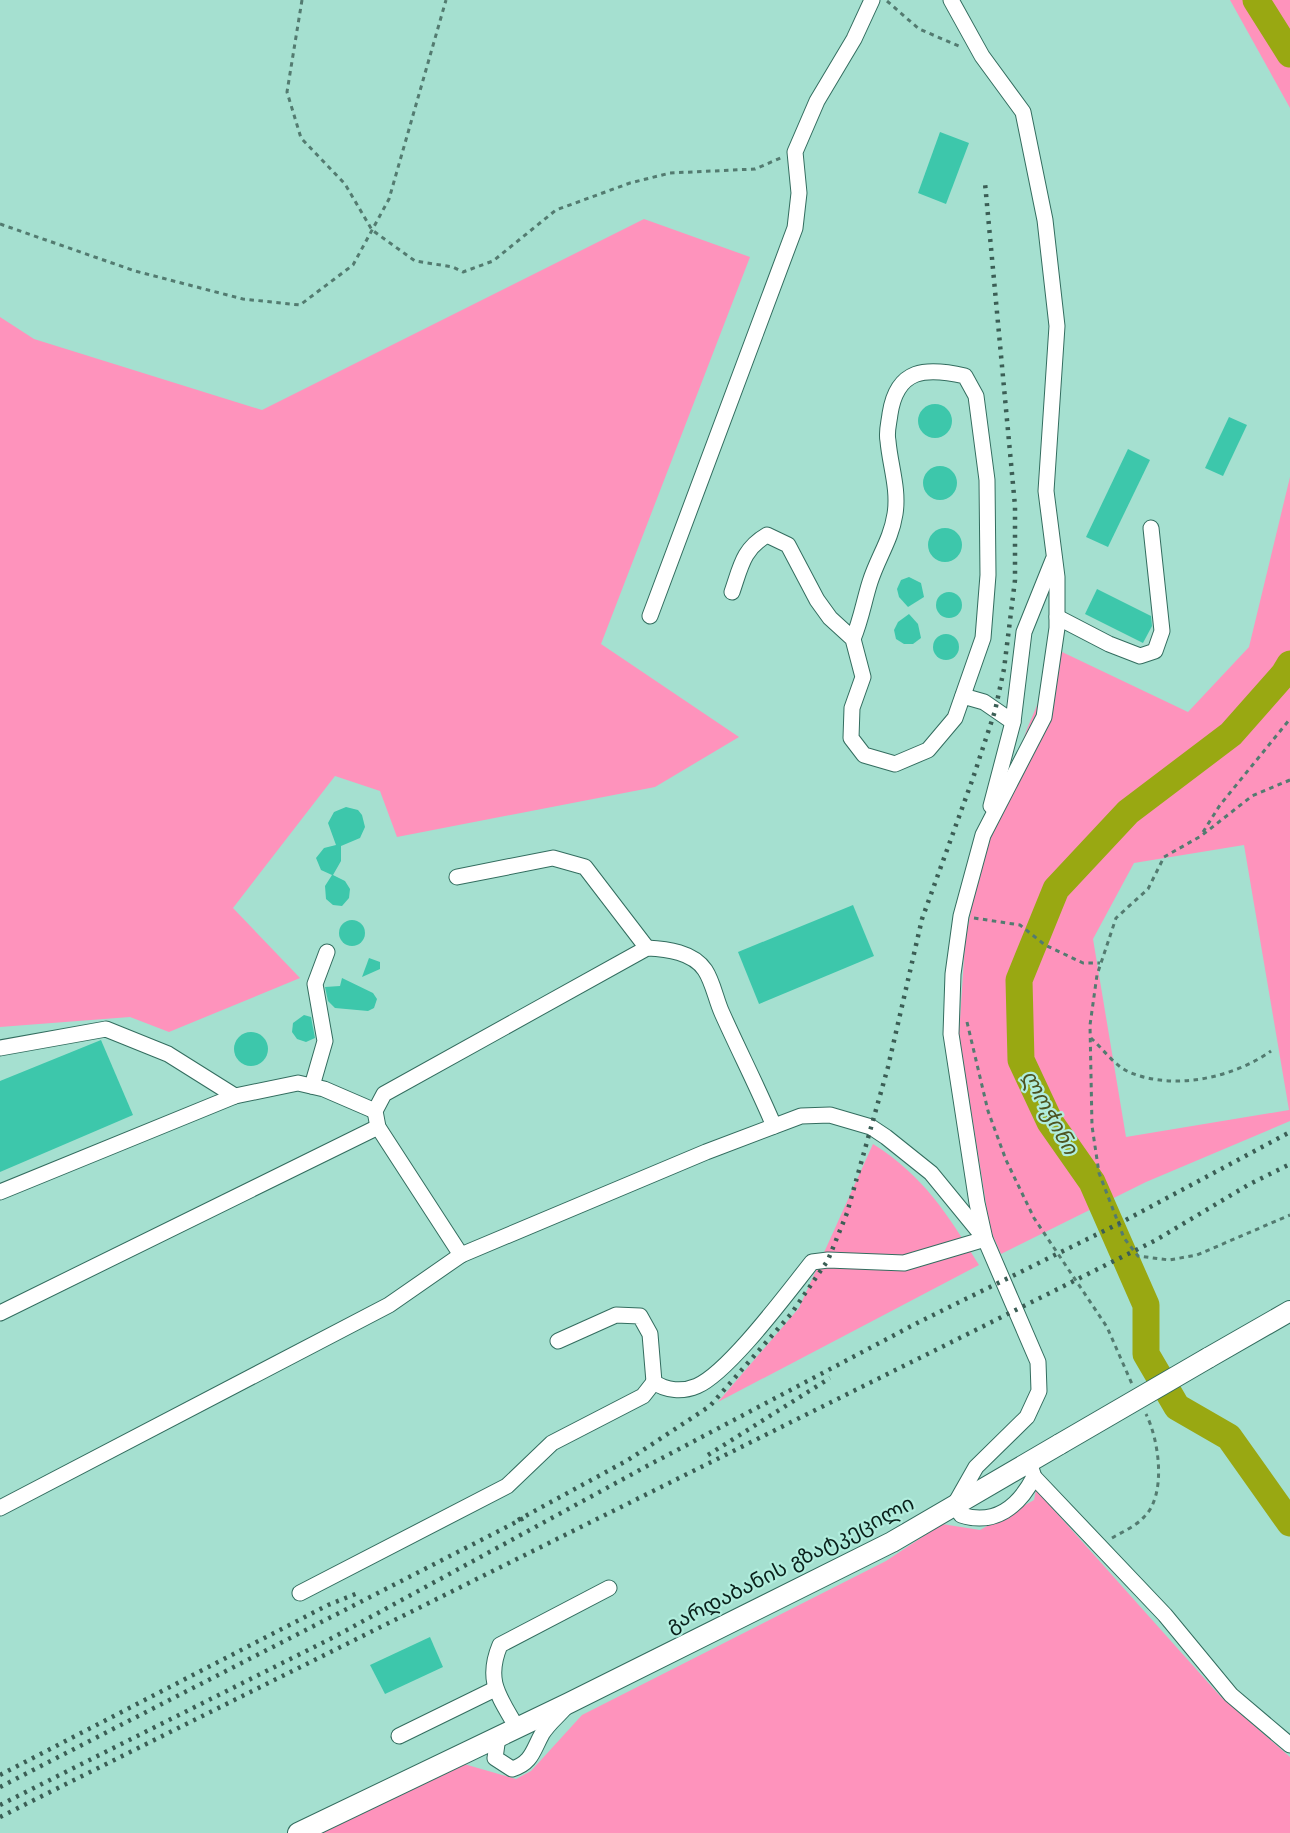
<svg xmlns="http://www.w3.org/2000/svg" width="1290" height="1833" font-family="'Fira Sans','Noto Sans Georgian',sans-serif">
<style>
.green{fill:#fe93bc;fill-rule:evenodd}
.lines{fill:none;stroke-linecap:round;stroke-linejoin:round}
.river{stroke:#99a812;stroke-width:27}
.building{fill:#3dc7ab}
.minor-casing{stroke:#336d5f;stroke-width:17}
.major-casing{stroke:#336d5f;stroke-width:22}
.path{stroke:#537b70;stroke-width:3;stroke-dasharray:4.5 4.5;stroke-linecap:butt}
.minor{stroke:#fff;stroke-width:15}
.major{stroke:#fff;stroke-width:20}
.rail{stroke:#3b5e55;stroke-width:4.5;stroke-dasharray:3 6;stroke-linecap:butt}
.major-bridge-casing{stroke:#336d5f;stroke-width:22;stroke-linecap:butt}
.major-bridge{stroke:#fff;stroke-width:20}
.labels{text-anchor:middle;dominant-baseline:central;stroke-width:4.5;stroke-linejoin:round;paint-order:stroke}
.street-label{font-size:21px;fill:#09211b;stroke:#b1eddd}
.water-label{font-size:22px;font-style:italic;fill:#4d5420;stroke:#b1eddd}
</style>
<rect width="100%" height="100%" fill="#a5e0d0"/>
<!-- green -->
<g class="green">
<path d="M 1230,0 L 1290,0 L 1290,108 Z"/>
<path d="M 644,219 L 750,257 L 601,644 L 739,737 L 655,787 L 397,837 L 380,791 L 335,776 L 233,908 L 300,978 L 169,1032 L 130,1017 L 0,1027 L 0,317 L 34,339 L 262,410 Z"/>
<path d="M 1290,477 L 1290,1121 L 1146,1182 L 1001,1254 L 990,1229 L 959,1035 L 965,943 L 979,867 L 1027,729 L 1060,651 L 1188,712 L 1249,647 ZM 1244,845 L 1289,1110 L 1126,1137 L 1093,939 L 1134,863 Z"/>
<path d="M 873,1144 C 924,1176 948,1215 979,1265 L 718,1402 L 799,1308 Z"/>
<path d="M 1036,1490 L 1221,1697 L 1290,1757 L 1290,1833 L 321,1833 L 464,1764 L 516,1779 L 531,1771 L 582,1715 L 886,1561 L 942,1524 L 980,1530 L 1034,1500 Z"/>
</g>
<g class="lines">
<!-- river -->
<g class="river">
<path d="M 1256,0 L 1290,54"/>
<path d="M 1290,664 L 1284,674 L 1231,734 L 1128,812 L 1056,889 L 1019,980 L 1021,1060 L 1050,1122 L 1092,1182 L 1146,1305 L 1146,1354 L 1177,1407 L 1229,1437 L 1290,1523"/>
</g>
</g>
<!-- building -->
<g class="building">
<path d="M 940,132 L 969,143 L 946,204 L 918,193 Z"/>
<circle cx="935" cy="421" r="17"/>
<path d="M 1229,417 L 1247,425 L 1223,476 L 1205,468 Z"/>
<path d="M 1128,449 L 1150,460 L 1108,547 L 1086,537 Z"/>
<circle cx="940" cy="483" r="17"/>
<circle cx="945" cy="545" r="17"/>
<path d="M 909,577 L 921,583 L 924,597 L 908,607 L 899,597 L 897,589 L 901,580 Z"/>
<path d="M 1097,589 L 1151,616 L 1152,626 L 1143,643 L 1085,614 Z"/>
<circle cx="949" cy="605" r="13"/>
<path d="M 909,614 L 918,624 L 921,638 L 913,644 L 904,644 L 896,639 L 894,630 L 898,622 Z"/>
<circle cx="946" cy="647" r="13"/>
<path d="M 346,807 L 358,810 L 362,815 L 365,827 L 360,838 L 341,846 L 341,861 L 333,875 L 345,881 L 350,889 L 349,898 L 342,906 L 333,905 L 326,899 L 325,886 L 332,875 L 321,870 L 316,858 L 324,848 L 336,845 L 328,823 L 334,812 Z"/>
<path d="M 853,905 L 874,956 L 759,1004 L 738,952 Z"/>
<circle cx="352" cy="933" r="13"/>
<path d="M 369,958 L 380,962 L 380,969 L 362,977 Z"/>
<path d="M 342,978 L 373,993 L 377,999 L 374,1008 L 368,1011 L 335,1008 L 328,1001 L 325,987 L 340,986 Z"/>
<path d="M 304,1015 L 311,1017 L 315,1038 L 306,1042 L 297,1039 L 292,1032 L 293,1023 Z"/>
<circle cx="251" cy="1049" r="17"/>
<path d="M 101,1040 L 133,1115 L 0,1172 L 0,1081 Z"/>
<path d="M 430,1637 L 443,1667 L 385,1694 L 370,1665 Z"/>
</g>
<g class="lines">
<defs>
<g id="minor">
<path d="M 951,0 L 982,56 L 1023,112 L 1045,220 L 1057,326 L 1046,491 L 1057,577 L 1057,628 L 1044,717 L 983,835 L 961,916 L 953,974 L 951,1034 L 977,1203 L 985,1239 L 1038,1362 L 1039,1391 L 1027,1417 L 976,1467 L 955,1504 L 961,1515 C 995,1526 1019,1506 1034,1477"/>
<path d="M 732,592 C 741,566 743,549 767,535 L 788,545 L 817,600 L 830,618 L 853,639 L 863,677 L 852,708 L 851,738 L 864,755 L 895,764 L 928,750 L 955,718 L 983,638 L 988,575 L 987,480 L 976,396 L 965,376 C 926,367 897,368 890,414 C 889,423 886,432 888,441 C 890,465 899,489 895,514 C 891,540 878,557 870,582 C 864,601 861,620 853,639"/>
<path d="M 650,616 L 795,228 L 799,193 L 795,152 L 817,101 L 854,39 L 872,0"/>
<path d="M 1057,617 L 1109,644 L 1140,656 L 1155,651 L 1162,631 L 1151,528"/>
<path d="M 963,696 L 984,702 L 1013,722"/>
<path d="M 991,806 L 1013,722 L 1024,632 L 1053,560"/>
<path d="M 457,877 L 553,858 L 585,867 L 647,948"/>
<path d="M 0,1048 L 106,1029 L 168,1054 L 235,1096"/>
<path d="M 312,1086 L 325,1041 L 315,984 L 327,952"/>
<path d="M 0,1192 L 235,1096 L 298,1083 L 324,1089 L 375,1111"/>
<path d="M 461,1255 L 378,1127 L 375,1111 L 384,1094 L 647,948 C 667,949 693,952 705,970 C 713,982 716,1000 722,1013 C 739,1051 758,1088 774,1126"/>
<path d="M 0,1313 L 378,1127"/>
<path d="M 1031,1468 L 1034,1477 L 1165,1615 L 1231,1695 L 1290,1745"/>
<path d="M 0,1508 L 389,1305 L 461,1255 L 706,1152 L 801,1116 L 830,1115 L 871,1127 L 886,1137 L 931,1173 L 985,1239 L 904,1263 L 828,1260 L 812,1262 C 788,1292 729,1372 697,1386 C 683,1392 666,1391 654,1382 L 650,1334 L 640,1316 L 616,1315 L 558,1341"/>
<path d="M 300,1593 L 507,1486 L 552,1443 L 643,1396 L 654,1382"/>
<path d="M 517,1728 C 499,1696 485,1681 500,1645 L 609,1588"/>
<path d="M 399,1736 L 495,1689"/>
<path d="M 498,1737 L 495,1758 L 512,1769 C 532,1763 533,1750 542,1734 C 548,1724 558,1716 565,1708"/>
</g>
<g id="major">
<path d="M 1208,1358 L 1290,1311"/>
<path d="M 298,1833 L 569,1703 L 892,1542 L 1060,1444"/>
</g>
</defs>
<!-- minor casing -->
<use href="#minor" class="minor-casing"/>
<!-- major casing -->
<use href="#major" class="major-casing"/>
<!-- path -->
<g class="path">
<path d="M 302,0 L 287,92 L 301,138 L 345,184 L 372,230 L 415,261 L 453,267 L 463,272 L 493,261 L 556,210 L 630,183 L 670,173 L 755,169 L 783,157"/>
<path d="M 887,1 L 919,29 L 959,46"/>
<path d="M 0,224 L 135,271 L 243,299 L 300,305 L 353,265 L 389,199 L 446,0"/>
<path d="M 1290,780 L 1252,796 L 1201,836 L 1164,857 L 1148,889 L 1116,918 L 1097,975 L 1090,1025 L 1092,1126 L 1099,1173 L 1124,1238 L 1138,1256 L 1169,1260 L 1197,1255 L 1290,1215"/>
<path d="M 1203,832 L 1220,805 L 1290,719"/>
<path d="M 974,918 L 1020,925 L 1045,945 L 1083,963 L 1100,963"/>
<path d="M 967,1022 L 988,1111 L 1006,1160 L 1034,1218 L 1107,1327 L 1132,1384"/>
<path d="M 1091,1038 C 1102,1048 1115,1066 1129,1072 C 1173,1091 1233,1078 1271,1051"/>
<path d="M 1112,1538 C 1122,1532 1136,1526 1144,1517 C 1167,1495 1159,1440 1146,1414"/>
</g>
<!-- minor -->
<use href="#minor" class="minor"/>
<!-- major -->
<use href="#major" class="major"/>
<!-- rail -->
<g class="rail">
<path d="M 708,1455 L 830,1378"/>
<path d="M 518,1520 L 628,1460 L 710,1406 L 791,1314 L 828,1260 L 847,1213 L 888,1067 L 922,919 L 973,778 L 995,711 L 1004,669 L 1015,580 L 1015,506 L 985,183"/>
<path d="M 0,1775 L 328,1605 L 358,1593"/>
<path d="M 0,1787 L 526,1517"/>
<path d="M 0,1805 L 334,1637 L 647,1466 L 919,1322 L 1122,1222 L 1290,1132"/>
<path d="M 0,1817 L 1156,1240 L 1248,1185 L 1290,1164"/>
</g>
<defs>
<path id="major-bridge" d="M 1060,1444 L 1208,1358"/>
</defs>
<!-- major-bridge casing -->
<use href="#major-bridge" class="major-bridge-casing"/>
<!-- major-bridge -->
<use href="#major-bridge" class="major-bridge"/>
</g>
<g class="labels">
<!-- street labels -->
<g class="street-label">
<text transform="translate(790 1564) rotate(-27)">გარდაბანის გზატკეცილი</text>
</g>
<!-- water labels -->
<g class="water-label">
<text transform="translate(1050 1112) rotate(61)">ლოჭინი</text>
</g>
</g>
</svg>
